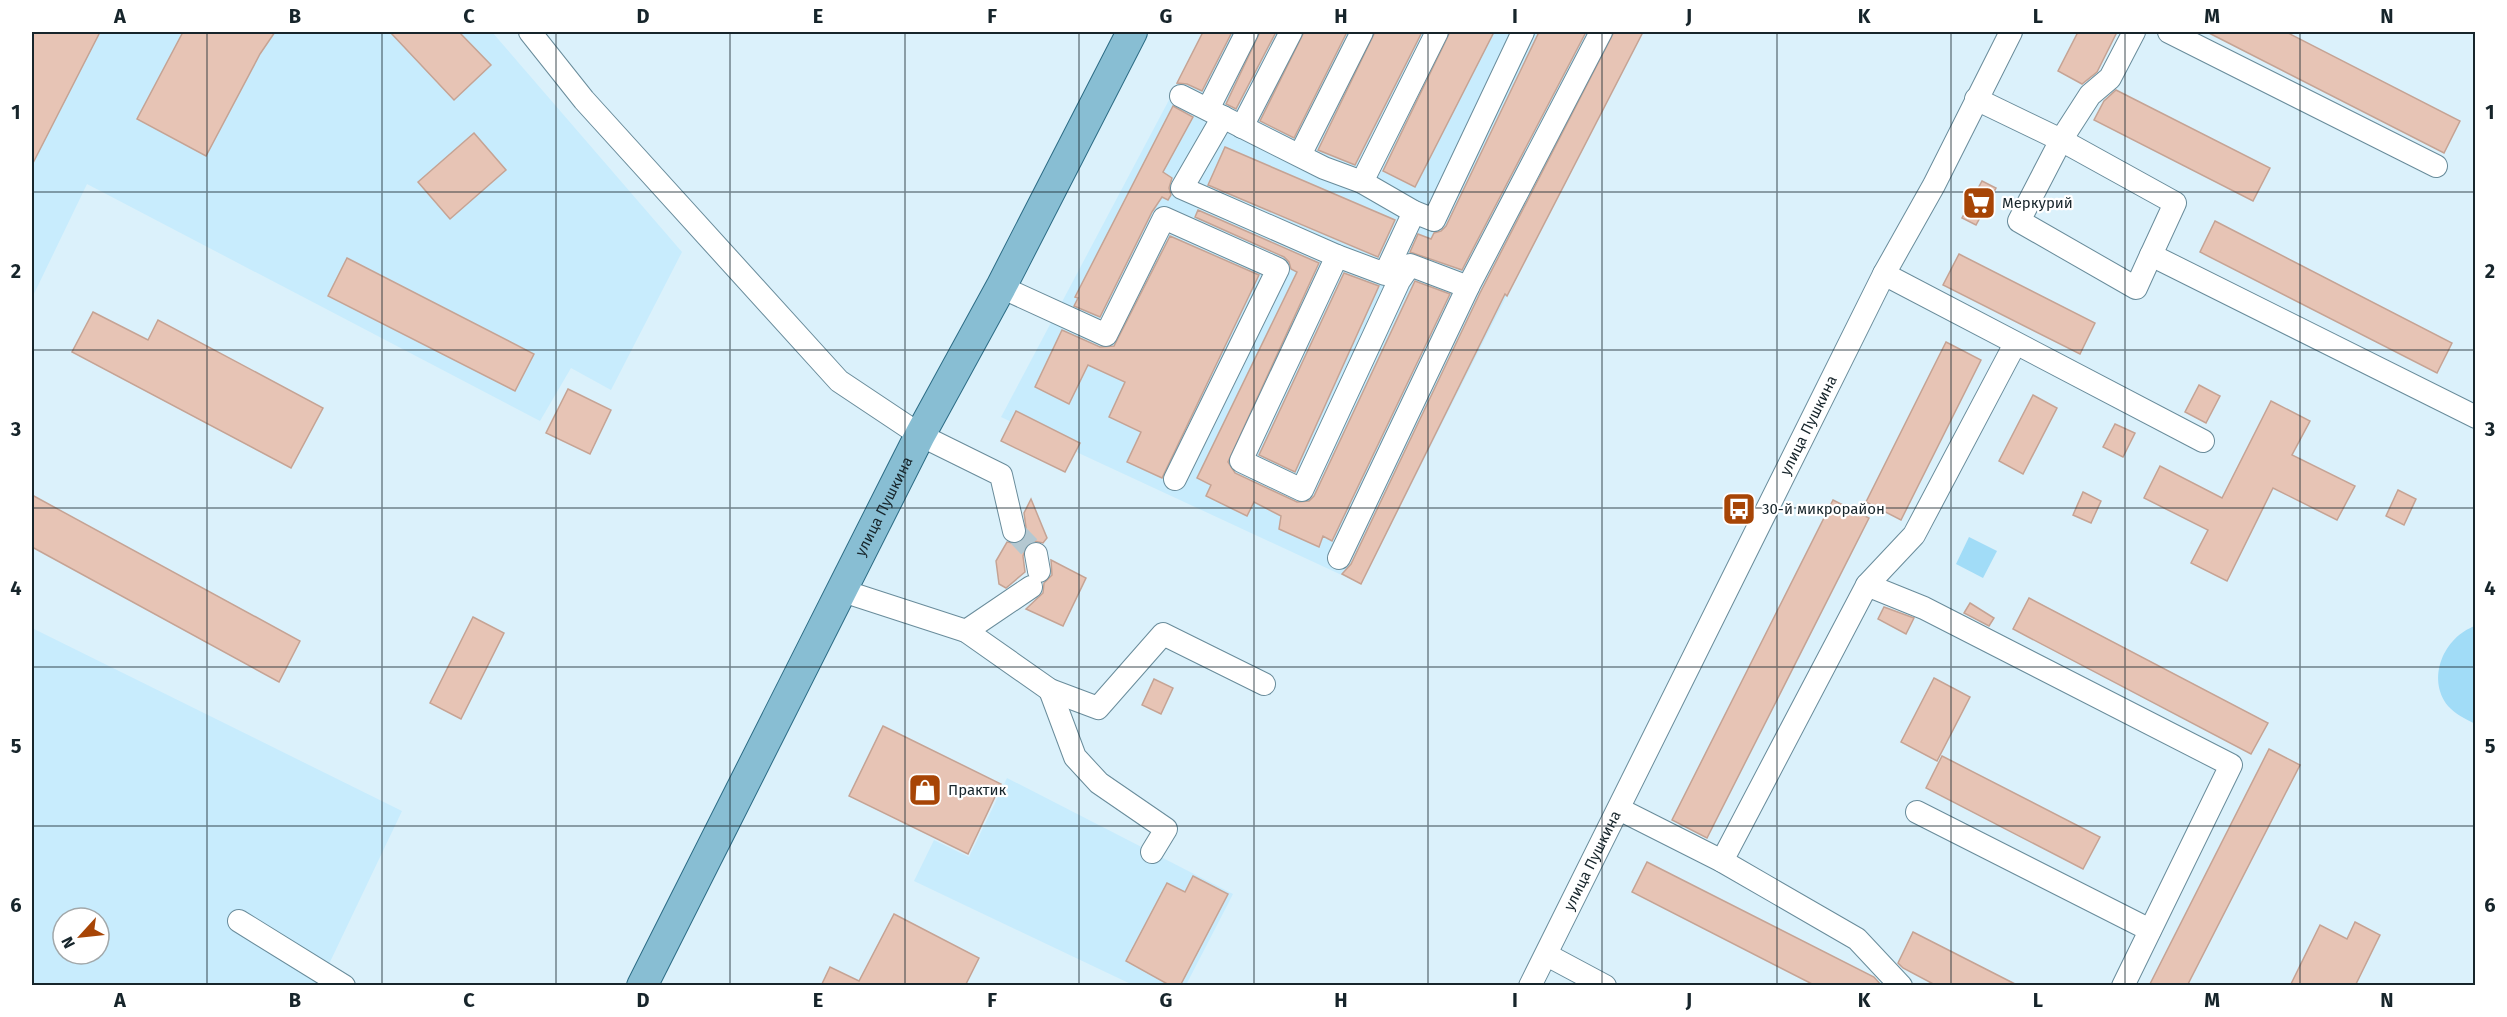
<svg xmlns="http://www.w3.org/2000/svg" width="2507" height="1017" font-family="'Fira Sans',sans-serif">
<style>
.built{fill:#c8ecfd;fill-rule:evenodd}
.green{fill:#a1dcf7}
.building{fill:#e7c4b5;stroke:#c5a394;stroke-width:1.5}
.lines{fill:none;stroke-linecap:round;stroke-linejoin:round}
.minor-tunnel{stroke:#b4c8d1;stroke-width:22;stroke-dasharray:22 11;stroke-linecap:butt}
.minor-casing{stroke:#698c9b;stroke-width:24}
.major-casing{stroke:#2c6c85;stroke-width:32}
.minor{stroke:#fff;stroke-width:22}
.major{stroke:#88bed3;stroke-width:30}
.grid{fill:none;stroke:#17252b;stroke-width:1.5;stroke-opacity:0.55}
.labels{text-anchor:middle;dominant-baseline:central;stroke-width:4.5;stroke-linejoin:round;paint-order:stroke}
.poi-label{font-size:15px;fill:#17252b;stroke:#fff;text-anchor:start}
.street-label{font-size:15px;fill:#17252b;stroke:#fff}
.neatline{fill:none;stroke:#17252b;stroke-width:2}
.grid-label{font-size:20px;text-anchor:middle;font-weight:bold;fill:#17252b}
</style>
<rect width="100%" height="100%" fill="#dbf1fb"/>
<!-- built -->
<g class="built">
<path d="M 32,32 L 492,32 L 682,252 L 611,390 L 571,368 L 540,421 L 87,184 L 32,298 Z"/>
<path d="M 1205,32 L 1640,32 L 1361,584 L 1001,417 Z"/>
<path d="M 32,628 L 402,811 L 319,985 L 32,985 ZM 63,918 L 99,918 L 99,954 L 63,954 Z"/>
<path d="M 1007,778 L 1233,894 L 1186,985 L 1135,986 L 914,881 L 934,840 L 969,857 Z"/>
</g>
<!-- green -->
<g class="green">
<path d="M 1969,537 L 1997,551 L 1983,578 L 1956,564 Z"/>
<path d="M 2475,626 L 2476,626 L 2475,724 C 2466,719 2455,714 2448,706 C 2426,678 2444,637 2475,626 Z"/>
</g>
<!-- building -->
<g class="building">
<path d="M 32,32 L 100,32 L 32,165 Z"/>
<path d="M 183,32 L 275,32 L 260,54 L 206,156 L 137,119 Z"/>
<path d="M 390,32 L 459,32 L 491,65 L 454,100 Z"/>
<path d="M 1203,32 L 1232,32 L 1202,91 L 1187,84 L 1177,83 Z"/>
<path d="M 1260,32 L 1276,32 L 1236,109 L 1226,104 Z"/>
<path d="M 1304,32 L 1347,32 L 1294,138 L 1260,121 Z"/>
<path d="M 1375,32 L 1422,32 L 1355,165 L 1318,150 Z"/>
<path d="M 1450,32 L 1494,32 L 1415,187 L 1383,171 Z"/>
<path d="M 1539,32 L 1586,32 L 1462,270 L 1410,252 L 1418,234 L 1431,239 L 1434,233 L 1441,231 L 1446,226 Z"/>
<path d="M 1614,32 L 1643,32 L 1507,296 L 1505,294 L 1361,584 L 1342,574 L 1351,564 L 1480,293 Z"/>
<path d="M 2078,32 L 2117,32 L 2097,72 L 2082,84 L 2058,71 Z"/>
<path d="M 2207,32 L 2286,32 L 2460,121 L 2444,153 Z"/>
<path d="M 2116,90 L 2270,168 L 2253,201 L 2094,120 L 2104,101 Z"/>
<path d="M 1173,106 L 1193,117 L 1163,172 L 1172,178 L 1169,188 L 1171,195 L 1168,200 L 1162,197 L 1152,212 L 1100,317 L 1074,306 L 1078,298 L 1075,297 Z"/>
<path d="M 474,133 L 506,170 L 450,219 L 418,182 Z"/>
<path d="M 1225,147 L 1395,220 L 1378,257 L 1208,185 Z"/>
<path d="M 1982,181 L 1996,188 L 1976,225 L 1962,218 Z"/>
<path d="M 1198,210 L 1319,263 L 1228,462 L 1235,473 L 1297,502 L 1309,501 L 1314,496 L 1415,281 L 1450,294 L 1332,541 L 1323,536 L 1319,547 L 1279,529 L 1281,516 L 1254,502 L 1247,516 L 1206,496 L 1211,485 L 1197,478 L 1297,272 L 1291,269 L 1289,262 L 1284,257 L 1195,217 Z"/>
<path d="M 2215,221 L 2452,343 L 2437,373 L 2200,252 Z"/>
<path d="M 1170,236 L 1259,275 L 1162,478 L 1127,462 L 1141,432 L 1109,417 L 1125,382 L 1088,365 L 1069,404 L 1035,387 L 1062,330 L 1100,347 L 1114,346 Z"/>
<path d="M 1959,254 L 2095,323 L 2080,354 L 1943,285 Z"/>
<path d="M 347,258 L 534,354 L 515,391 L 328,296 Z"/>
<path d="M 1344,273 L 1379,286 L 1295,472 L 1259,455 Z"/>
<path d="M 93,312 L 148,340 L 158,320 L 323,408 L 291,468 L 72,352 Z"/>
<path d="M 1946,342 L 1981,360 L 1901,520 L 1866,502 Z"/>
<path d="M 2199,385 L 2220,396 L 2206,423 L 2185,412 Z"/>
<path d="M 568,389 L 611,410 L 590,454 L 546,433 Z"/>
<path d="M 2033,395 L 2057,408 L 2023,474 L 1999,461 Z"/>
<path d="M 2271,401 L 2310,421 L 2292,455 L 2355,486 L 2337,520 L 2273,488 L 2227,581 L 2191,563 L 2208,530 L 2144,498 L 2160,466 L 2222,498 Z"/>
<path d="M 1016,411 L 1080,443 L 1065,472 L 1001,441 Z"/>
<path d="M 2115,424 L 2135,433 L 2123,457 L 2103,447 Z"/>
<path d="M 2398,490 L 2416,499 L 2404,525 L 2386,516 Z"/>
<path d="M 2083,492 L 2101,501 L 2091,523 L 2073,515 Z"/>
<path d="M 32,495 L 300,641 L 279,682 L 32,547 Z"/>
<path d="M 1031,499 L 1047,538 L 1043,543 L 1034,541 L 1027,544 L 1023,556 L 1025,572 L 1006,588 L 999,584 L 996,561 L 1007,542 L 1018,544 L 1027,535 L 1024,513 Z"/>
<path d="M 1833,500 L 1869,518 L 1707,838 L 1672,820 Z"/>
<path d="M 1051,560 L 1086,578 L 1063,626 L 1026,609 L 1043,593 L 1044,583 L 1052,575 Z"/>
<path d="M 2029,598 L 2268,723 L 2251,754 L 2013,629 Z"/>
<path d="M 1970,603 L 1994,618 L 1989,626 L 1964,613 Z"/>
<path d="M 1884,607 L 1914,618 L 1906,634 L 1878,619 Z"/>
<path d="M 473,617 L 504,633 L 461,719 L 430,703 Z"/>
<path d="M 1934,678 L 1970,697 L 1937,761 L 1901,742 Z"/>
<path d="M 1154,679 L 1173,688 L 1161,714 L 1142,705 Z"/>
<path d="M 883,726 L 1001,784 L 968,854 L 849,796 Z"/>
<path d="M 2269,749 L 2300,765 L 2187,986 L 2149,986 Z"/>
<path d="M 1942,756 L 2100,837 L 2083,869 L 1926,788 Z"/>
<path d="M 1647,862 L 1874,977 L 1882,986 L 1816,986 L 1632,892 Z"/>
<path d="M 1193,876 L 1228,894 L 1180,986 L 1171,986 L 1126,961 L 1167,883 L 1185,892 Z"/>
<path d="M 894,914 L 979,958 L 965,986 L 821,986 L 830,967 L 859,981 Z"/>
<path d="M 2355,922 L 2380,935 L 2355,986 L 2290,986 L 2320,925 L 2347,939 Z"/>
<path d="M 1913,932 L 2019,986 L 1937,986 L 1903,968 L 1898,963 Z"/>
</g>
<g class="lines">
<!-- minor-tunnel -->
<path class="minor-tunnel" d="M 1014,531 L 1036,554"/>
<defs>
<g id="minor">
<path d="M 530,32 L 584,100 L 839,381 L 920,435 L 1001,475 L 1014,531"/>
<path d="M 2134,32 L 2110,78 L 2090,95 L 2061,140 L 2019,221 L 2136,288 L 2151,255"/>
<path d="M 2169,32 L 2436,166"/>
<path d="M 1181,96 L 1324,168 L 1362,182 L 1414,212 L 1434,220 L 1523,32"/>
<path d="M 1976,99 L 2061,140 L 2175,203 L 2151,255 L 2476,417"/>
<path d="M 1208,109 L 1247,32"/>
<path d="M 1223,117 L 1182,188 L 1337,256 L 1385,274 L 1414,212"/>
<path d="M 1242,127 L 1291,32"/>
<path d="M 1300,155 L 1362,32"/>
<path d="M 1362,182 L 1437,32"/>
<path d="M 1337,256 L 1241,461 L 1302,490 L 1399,281 L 1410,265 L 1468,287"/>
<path d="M 1884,274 L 2203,441"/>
<path d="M 1001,287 L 1106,335 L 1164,218 L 1278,269 L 1175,479"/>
<path d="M 1036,554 L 1039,571"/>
<path d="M 1339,558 L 1468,287 L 1601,32"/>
<path d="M 1867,585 L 1914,535 L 2015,344"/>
<path d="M 843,591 L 966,631 L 1050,690 L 1098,708 L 1163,634 L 1264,684"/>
<path d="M 966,631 L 1031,587"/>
<path d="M 1050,690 L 1075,757 L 1099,783 L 1166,829 L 1152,852"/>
<path d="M 1619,809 L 1722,861 L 1857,939 L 1901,986"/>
<path d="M 1917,812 L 2150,930"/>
<path d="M 1722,861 L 1867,585 L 1924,608 L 2231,765 L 2123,986"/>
<path d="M 239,921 L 344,986"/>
<path d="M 1547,955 L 1605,986"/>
<path id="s1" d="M 1530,986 L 1884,274 L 1934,185 L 2011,32"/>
</g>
<g id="major">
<path id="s2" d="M 642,986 L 920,435 L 1001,287 L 1132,32"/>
</g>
</defs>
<!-- minor casing -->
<use href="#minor" class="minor-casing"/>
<!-- major casing -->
<use href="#major" class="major-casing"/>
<!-- minor -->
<use href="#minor" class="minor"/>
<!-- major -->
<use href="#major" class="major"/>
</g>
<!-- grid -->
<path class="grid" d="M 207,32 L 207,986M 382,32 L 382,986M 556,32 L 556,986M 730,32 L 730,986M 905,32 L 905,986M 1079,32 L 1079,986M 1254,32 L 1254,986M 1428,32 L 1428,986M 1602,32 L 1602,986M 1777,32 L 1777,986M 1951,32 L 1951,986M 2125,32 L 2125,986M 2300,32 L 2300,986M 32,192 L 2476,192M 32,350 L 2476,350M 32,508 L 2476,508M 32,667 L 2476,667M 32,826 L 2476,826"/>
<!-- icons -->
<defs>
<symbol id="supermarket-square" viewBox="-11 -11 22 22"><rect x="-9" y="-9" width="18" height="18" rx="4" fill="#a74506" stroke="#fff"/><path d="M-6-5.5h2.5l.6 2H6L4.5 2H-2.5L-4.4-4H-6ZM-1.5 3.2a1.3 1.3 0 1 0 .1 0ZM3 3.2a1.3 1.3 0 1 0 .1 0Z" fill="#fff"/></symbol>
<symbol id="bus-square" viewBox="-11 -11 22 22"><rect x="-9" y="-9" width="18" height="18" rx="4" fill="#a74506" stroke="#fff"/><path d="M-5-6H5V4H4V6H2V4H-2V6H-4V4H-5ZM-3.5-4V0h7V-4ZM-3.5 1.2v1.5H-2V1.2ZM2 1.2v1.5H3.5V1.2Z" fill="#fff"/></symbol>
<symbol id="shop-square" viewBox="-11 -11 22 22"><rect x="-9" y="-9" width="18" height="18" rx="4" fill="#a74506" stroke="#fff"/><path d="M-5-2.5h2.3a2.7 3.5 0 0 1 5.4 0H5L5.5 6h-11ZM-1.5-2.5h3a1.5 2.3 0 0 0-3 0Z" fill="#fff"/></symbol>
</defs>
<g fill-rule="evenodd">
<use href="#supermarket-square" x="1960" y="184" width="38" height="38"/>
<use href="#bus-square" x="1720" y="490" width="38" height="38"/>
<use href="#shop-square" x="906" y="771" width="38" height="38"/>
</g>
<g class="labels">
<!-- poi labels -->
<g class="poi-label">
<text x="2002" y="203">Меркурий</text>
<text x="1762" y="509">30-й микрорайон</text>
<text x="948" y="790">Практик</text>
</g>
<!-- street labels -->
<g class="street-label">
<text stroke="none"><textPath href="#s1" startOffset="626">улица Пушкина</textPath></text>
<text stroke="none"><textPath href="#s2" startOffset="537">улица Пушкина</textPath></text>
<text stroke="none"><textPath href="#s1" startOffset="140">улица Пушкина</textPath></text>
</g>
</g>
<!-- border -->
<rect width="2507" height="1017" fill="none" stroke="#ffffff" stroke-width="66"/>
<!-- north arrow -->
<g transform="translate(81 936) rotate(243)"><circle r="28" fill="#ffffff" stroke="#a2a8aa" stroke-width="1.5"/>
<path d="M0-4.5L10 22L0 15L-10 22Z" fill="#a74506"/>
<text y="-9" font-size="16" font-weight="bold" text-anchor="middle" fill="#17252b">N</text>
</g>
<rect x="33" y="33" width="2441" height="951" class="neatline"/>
<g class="grid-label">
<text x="120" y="23">A</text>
<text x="295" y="23">B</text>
<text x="469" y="23">C</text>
<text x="643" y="23">D</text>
<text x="818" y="23">E</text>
<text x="992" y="23">F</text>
<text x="1166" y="23">G</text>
<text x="1341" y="23">H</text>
<text x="1515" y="23">I</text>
<text x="1689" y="23">J</text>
<text x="1864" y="23">K</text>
<text x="2038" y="23">L</text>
<text x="2212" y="23">M</text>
<text x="2387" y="23">N</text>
<text x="16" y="119">1</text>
<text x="2490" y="119">1</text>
<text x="16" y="278">2</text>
<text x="2490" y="278">2</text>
<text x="16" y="436">3</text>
<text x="2490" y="436">3</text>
<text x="16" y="595">4</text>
<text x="2490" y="595">4</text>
<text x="16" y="753">5</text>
<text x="2490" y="753">5</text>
<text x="16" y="912">6</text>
<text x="2490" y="912">6</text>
<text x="120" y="1007">A</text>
<text x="295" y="1007">B</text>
<text x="469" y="1007">C</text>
<text x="643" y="1007">D</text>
<text x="818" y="1007">E</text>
<text x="992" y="1007">F</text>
<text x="1166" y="1007">G</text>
<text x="1341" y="1007">H</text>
<text x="1515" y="1007">I</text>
<text x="1689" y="1007">J</text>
<text x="1864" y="1007">K</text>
<text x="2038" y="1007">L</text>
<text x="2212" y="1007">M</text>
<text x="2387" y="1007">N</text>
</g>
</svg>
